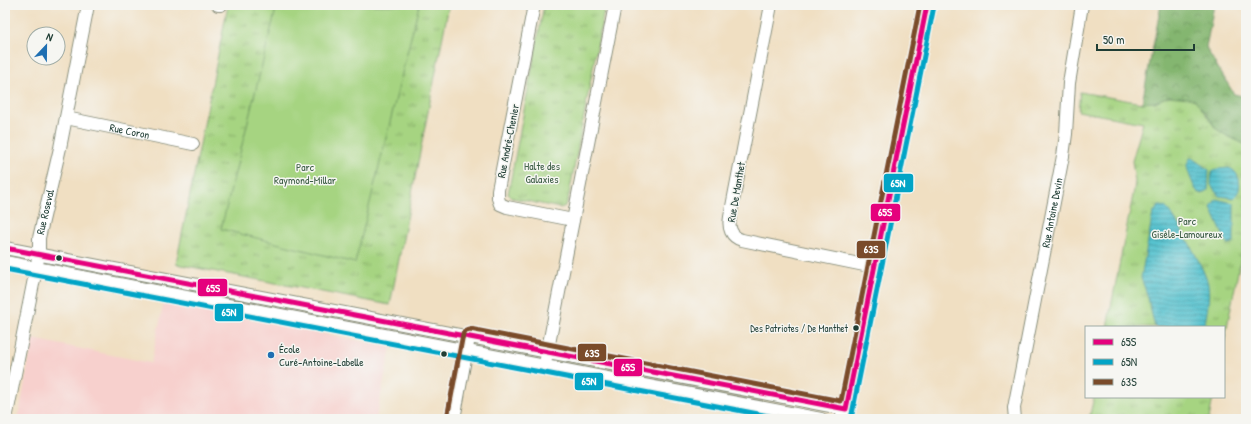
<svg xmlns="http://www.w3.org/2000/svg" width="1251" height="424" font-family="'Patrick Hand',sans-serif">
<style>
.built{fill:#f7d0cd}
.forest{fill:url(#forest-crowns);stroke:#527a52}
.park{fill:url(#park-tufts);stroke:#62885a}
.pitch{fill:#a6d481;stroke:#62885a}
.water{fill:url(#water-rules);stroke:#3a8082}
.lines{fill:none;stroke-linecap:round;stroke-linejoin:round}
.street-casing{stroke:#888e7b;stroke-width:14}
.secondary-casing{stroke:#888e7b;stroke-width:19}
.street{stroke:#fff;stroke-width:12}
.secondary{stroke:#fff;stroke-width:17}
.bus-1-casing{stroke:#f6f6f2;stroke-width:8}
.bus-2-casing{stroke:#f6f6f2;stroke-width:8}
.bus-3-casing{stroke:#f6f6f2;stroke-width:8}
.bus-1{stroke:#e5007d;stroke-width:5}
.bus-2{stroke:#02a4c6;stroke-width:5}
.bus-3{stroke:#7a4b2a;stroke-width:5}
.bus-dot{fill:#1f3d34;stroke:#f6f6f2;stroke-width:1.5}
.poi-dot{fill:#1f6fb2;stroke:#f6f6f2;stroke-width:1.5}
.labels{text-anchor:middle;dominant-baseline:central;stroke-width:3;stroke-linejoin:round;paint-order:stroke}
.bus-label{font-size:10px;fill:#1f3d34;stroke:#f6f6f2;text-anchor:end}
.street-label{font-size:11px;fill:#1f3d34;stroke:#f6f6f2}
.park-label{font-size:11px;fill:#3a5b43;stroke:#f6f6f2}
.poi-label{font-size:11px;fill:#1f3d34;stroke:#f6f6f2;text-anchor:start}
.line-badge{stroke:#f6f6f2;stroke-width:1.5}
.badge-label{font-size:11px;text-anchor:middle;font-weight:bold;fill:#fff}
</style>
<defs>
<pattern id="forest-crowns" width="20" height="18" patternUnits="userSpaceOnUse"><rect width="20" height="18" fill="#84b66f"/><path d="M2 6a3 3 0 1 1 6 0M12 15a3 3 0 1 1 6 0" fill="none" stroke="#6b955c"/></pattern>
<pattern id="park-tufts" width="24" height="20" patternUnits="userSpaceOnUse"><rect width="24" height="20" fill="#a6d481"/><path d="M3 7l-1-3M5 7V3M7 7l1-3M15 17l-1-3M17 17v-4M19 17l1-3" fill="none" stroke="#87ad6a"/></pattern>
<pattern id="water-rules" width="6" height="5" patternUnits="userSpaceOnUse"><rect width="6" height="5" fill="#56c2cf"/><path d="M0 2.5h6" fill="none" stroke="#479fa9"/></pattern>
</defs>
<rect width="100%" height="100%" fill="#f6f6f2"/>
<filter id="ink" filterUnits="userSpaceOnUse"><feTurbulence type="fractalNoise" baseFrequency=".025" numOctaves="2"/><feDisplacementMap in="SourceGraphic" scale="8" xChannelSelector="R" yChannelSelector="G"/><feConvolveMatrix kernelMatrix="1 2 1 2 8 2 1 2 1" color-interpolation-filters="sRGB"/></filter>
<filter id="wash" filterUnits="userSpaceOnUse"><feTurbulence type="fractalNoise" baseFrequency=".012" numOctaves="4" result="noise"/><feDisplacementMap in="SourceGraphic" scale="16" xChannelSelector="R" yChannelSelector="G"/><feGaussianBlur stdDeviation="0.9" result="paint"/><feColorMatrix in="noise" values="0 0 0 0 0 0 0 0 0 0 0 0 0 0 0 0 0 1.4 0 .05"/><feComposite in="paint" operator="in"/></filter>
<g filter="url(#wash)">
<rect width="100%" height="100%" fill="#f0dfc2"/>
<!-- built -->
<path class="built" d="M 164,302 L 391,347 L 376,419 L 18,419 L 33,339 L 151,363 Z"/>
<!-- forest -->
<path class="forest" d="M 1161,5 L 1214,5 L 1206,48 L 1234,94 L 1246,97 L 1246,145 L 1227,136 L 1216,129 L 1206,113 L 1188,98 L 1169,96 L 1155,102 L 1142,103 Z"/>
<!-- park -->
<g class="park">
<path d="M 228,5 L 449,5 L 390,305 L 176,264 Z"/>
<path d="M 544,5 L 605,5 L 568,200 L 565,206 L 560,208 L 513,198 L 508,194 Z"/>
<path d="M 1080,92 L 1142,103 L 1155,102 L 1169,96 L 1188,98 L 1195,100 L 1199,105 L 1216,129 L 1227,136 L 1246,145 L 1246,232 L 1224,342 L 1224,327 L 1107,327 L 1134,190 L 1135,181 L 1132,161 L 1143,123 L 1078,111 Z"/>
<path d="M 1094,397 L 1213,397 L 1209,419 L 1089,419 Z"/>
</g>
<!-- pitch -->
<path class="pitch" d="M 277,5 L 419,5 L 355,263 L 221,229 Z"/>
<!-- water -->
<g class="water">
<path d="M 1190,158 L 1192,158 L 1209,170 L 1208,190 L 1203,194 C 1200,193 1199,193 1197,191 C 1194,188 1186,168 1187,164 C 1187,163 1190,159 1190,158 Z"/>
<path d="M 1229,168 C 1241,172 1243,190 1234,198 L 1219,196 L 1211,185 C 1211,166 1213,170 1229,168 Z"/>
<path d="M 1216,199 L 1234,203 L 1234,243 L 1227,244 L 1212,210 L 1211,207 Z"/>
<path d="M 1159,206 C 1163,206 1165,206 1167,209 C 1177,219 1205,270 1208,284 C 1210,298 1207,314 1204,327 L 1155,327 L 1147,294 L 1141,278 L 1153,213 Z"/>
</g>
</g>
<g filter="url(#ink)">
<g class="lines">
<defs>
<g id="street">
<path d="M 218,5 L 221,5"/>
<path d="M 534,5 L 498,190 L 498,198 L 500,204 L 507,207 L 573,220"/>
<path d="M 771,5 L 730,217 C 728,228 731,237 742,240 L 874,267"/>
<path id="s1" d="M 66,118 L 193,144"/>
<path d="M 5,248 L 846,409"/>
<path d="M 5,262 L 821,419"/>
<path d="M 546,359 L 615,5"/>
<path id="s2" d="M 6,419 L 39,254 L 39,238 L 60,148 L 88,5"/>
<path d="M 454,419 L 468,343"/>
<path id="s3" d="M 1015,419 L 1014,408 L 1063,156 L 1066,134 L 1069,83 L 1082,5"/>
</g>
<path id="secondary" d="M 844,419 L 927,5"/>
</defs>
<!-- street casing -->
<use href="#street" class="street-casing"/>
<!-- secondary casing -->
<use href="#secondary" class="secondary-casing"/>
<!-- street -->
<use href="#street" class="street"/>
<!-- secondary -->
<use href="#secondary" class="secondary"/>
<defs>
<path id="bus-1" d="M 5,248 L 846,409 L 927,5"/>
<g id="bus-2">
<path d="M 5,269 L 784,419"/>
<path d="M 851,419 L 934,6"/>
</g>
<path id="bus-3" d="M 447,418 L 463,334 L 466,330 L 470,329 L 841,401 L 920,5"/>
</defs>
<!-- bus-1 casing -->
<use href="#bus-1" class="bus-1-casing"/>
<!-- bus-2 casing -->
<use href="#bus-2" class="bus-2-casing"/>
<!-- bus-3 casing -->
<use href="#bus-3" class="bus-3-casing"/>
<!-- bus-1 -->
<use href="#bus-1" class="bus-1"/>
<!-- bus-2 -->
<use href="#bus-2" class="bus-2"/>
<!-- bus-3 -->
<use href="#bus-3" class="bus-3"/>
</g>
</g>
<!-- markers -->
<g class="bus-dot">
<circle cx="59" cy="258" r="3.5"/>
<circle cx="856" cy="328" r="3.5"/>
<circle cx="444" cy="354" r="3.5"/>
</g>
<circle class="poi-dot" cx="271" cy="355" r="4"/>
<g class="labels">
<!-- bus labels -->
<g class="bus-label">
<text x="848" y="328">Des Patriotes / De Manthet</text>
</g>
<!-- street labels -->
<g class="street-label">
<text stroke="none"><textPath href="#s1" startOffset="65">Rue Coron</textPath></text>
<text transform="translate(508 141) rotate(-79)">Rue André-Chenier</text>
<text transform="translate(736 192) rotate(-80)">Rue De Manthet</text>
<text stroke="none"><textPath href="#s2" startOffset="211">Rue Roseval</textPath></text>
<text stroke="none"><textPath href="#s3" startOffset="210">Rue Antoine Devin</textPath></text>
</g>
<!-- park labels -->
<g class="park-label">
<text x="542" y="166">Halte des<tspan x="542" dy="13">Galaxies</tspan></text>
<text x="305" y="167">Parc<tspan x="305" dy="13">Raymond-Millar</tspan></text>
<text x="1187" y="221">Parc<tspan x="1187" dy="13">Gisèle-Lamoureux</tspan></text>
</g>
<!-- poi labels -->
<g class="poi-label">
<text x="279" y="349">École<tspan x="279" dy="13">Curé-Antoine-Labelle</tspan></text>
</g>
</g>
<g class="line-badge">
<rect x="883" y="173" width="31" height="20" rx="4" fill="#02a4c6"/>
<rect x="870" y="203" width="31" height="19" rx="4" fill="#e5007d"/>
<rect x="856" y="240" width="30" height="19" rx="4" fill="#7a4b2a"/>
<rect x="197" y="278" width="31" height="19" rx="4" fill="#e5007d"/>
<rect x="214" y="303" width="30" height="19" rx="4" fill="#02a4c6"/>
<rect x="577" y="343" width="30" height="19" rx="4" fill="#7a4b2a"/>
<rect x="613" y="358" width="30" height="19" rx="4" fill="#e5007d"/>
<rect x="574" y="372" width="30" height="19" rx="4" fill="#02a4c6"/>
</g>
<g class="badge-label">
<text x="898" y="187">65N</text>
<text x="885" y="216">65S</text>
<text x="871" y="253">63S</text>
<text x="213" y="292">65S</text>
<text x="229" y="316">65N</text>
<text x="592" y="357">63S</text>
<text x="628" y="371">65S</text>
<text x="589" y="385">65N</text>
</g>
<!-- margin -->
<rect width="1251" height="424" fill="none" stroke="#f6f6f2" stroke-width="20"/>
<!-- legend -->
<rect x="1085" y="326" width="140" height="72" fill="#f6f6f2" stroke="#a0aca6"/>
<rect x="1093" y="339" width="20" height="6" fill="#e5007d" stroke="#a0aca6"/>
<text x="1121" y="346" font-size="12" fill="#1f3d34">65S</text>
<rect x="1093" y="359" width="20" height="6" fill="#02a4c6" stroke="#a0aca6"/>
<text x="1121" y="366" font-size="12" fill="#1f3d34">65N</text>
<rect x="1093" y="379" width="20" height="6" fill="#7a4b2a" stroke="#a0aca6"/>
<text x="1121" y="386" font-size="12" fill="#1f3d34">63S</text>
<!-- north arrow -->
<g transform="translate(46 46) rotate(22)"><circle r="19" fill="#f6f6f2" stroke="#a0aca6"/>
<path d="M0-3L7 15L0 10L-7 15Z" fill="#1f6fb2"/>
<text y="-6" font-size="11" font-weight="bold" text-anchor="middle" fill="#1f3d34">N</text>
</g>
<!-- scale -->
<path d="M1097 44v6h97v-6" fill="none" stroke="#1f3d34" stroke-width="2"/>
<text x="1103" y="44" font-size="12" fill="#1f3d34" stroke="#f6f6f2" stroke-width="3" paint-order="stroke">50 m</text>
</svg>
